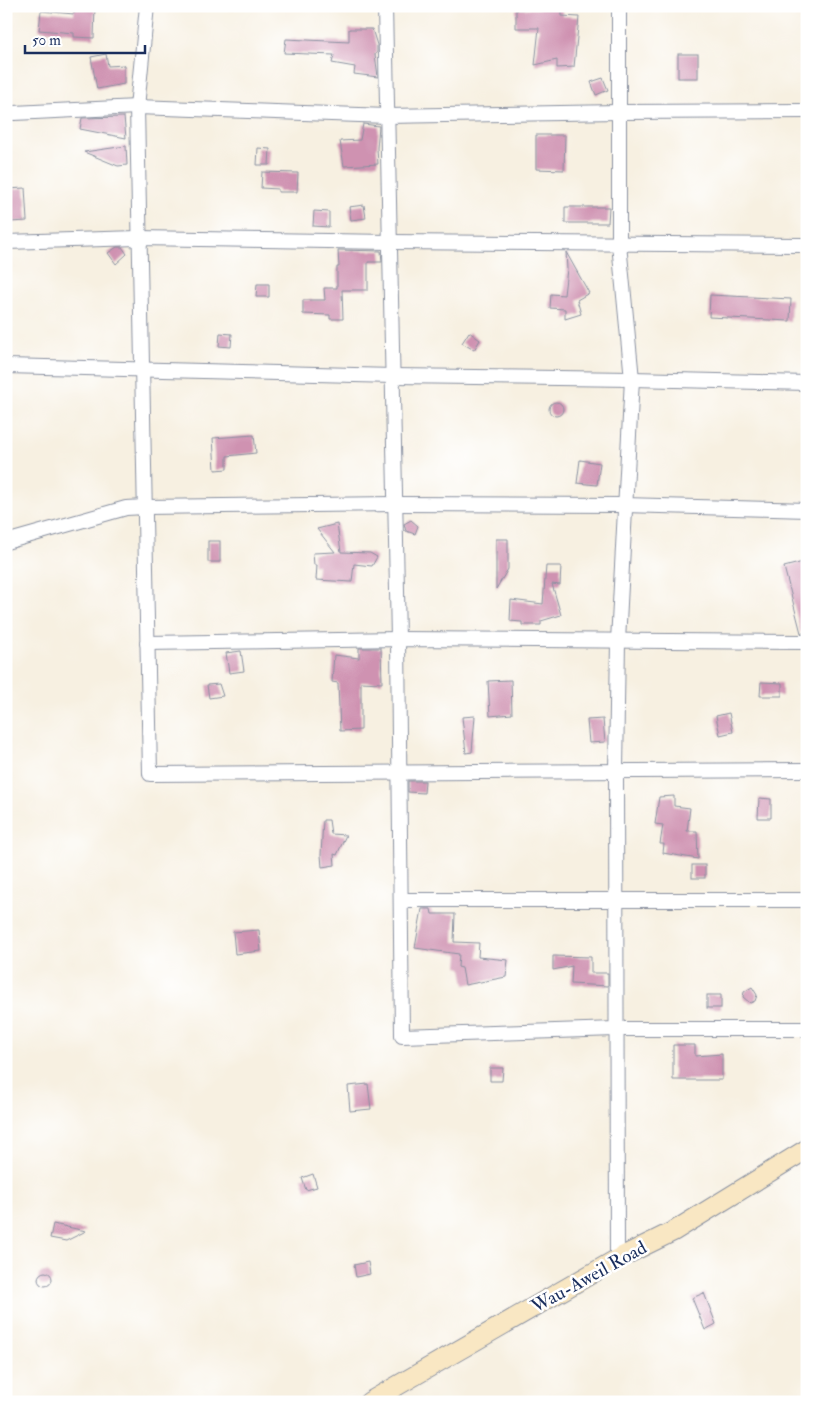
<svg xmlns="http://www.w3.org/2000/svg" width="813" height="1408" font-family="'IM FELL Double Pica',serif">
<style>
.building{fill:#cf92b1}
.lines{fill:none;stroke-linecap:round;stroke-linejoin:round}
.street-casing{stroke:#8990a0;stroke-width:16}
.secondary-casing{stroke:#8990a0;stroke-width:21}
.street{stroke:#fff;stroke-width:14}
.secondary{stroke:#f9e7c3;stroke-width:19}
.labels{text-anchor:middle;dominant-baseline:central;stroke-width:5;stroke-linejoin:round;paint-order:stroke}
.street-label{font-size:19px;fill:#1b2f5e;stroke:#fff}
</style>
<rect width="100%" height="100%" fill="#fff"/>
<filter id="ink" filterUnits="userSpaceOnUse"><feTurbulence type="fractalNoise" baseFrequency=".02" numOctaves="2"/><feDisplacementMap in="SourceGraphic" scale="10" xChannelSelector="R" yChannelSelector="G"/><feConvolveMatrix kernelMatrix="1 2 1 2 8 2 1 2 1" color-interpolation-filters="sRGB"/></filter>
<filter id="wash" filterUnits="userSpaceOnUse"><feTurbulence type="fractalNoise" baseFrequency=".0096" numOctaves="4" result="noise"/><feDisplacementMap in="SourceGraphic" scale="20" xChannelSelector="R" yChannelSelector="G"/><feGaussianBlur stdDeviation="1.12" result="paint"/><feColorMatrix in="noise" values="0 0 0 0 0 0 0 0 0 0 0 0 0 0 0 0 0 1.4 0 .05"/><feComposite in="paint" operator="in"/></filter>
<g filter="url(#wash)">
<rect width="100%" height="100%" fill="#f7f0e1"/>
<g id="blocks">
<!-- building -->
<g class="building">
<path d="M 74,6 L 95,6 L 94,38 L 74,37 L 74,33 L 39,30 L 41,11 L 74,14 Z"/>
<path d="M 562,8 L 562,16 L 579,17 L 574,67 L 557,68 L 557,60 L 535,65 L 539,28 L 516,28 L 516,9 Z"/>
<path d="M 349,29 L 372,29 L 377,45 L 377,53 L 375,54 L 378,77 L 354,74 L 355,67 L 332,63 L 334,55 L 284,53 L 286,39 L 349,42 Z"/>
<path d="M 106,54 L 108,66 L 124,65 L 124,84 L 97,89 L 91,57 Z"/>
<rect x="678" y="54" width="20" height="24"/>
<path d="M 603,78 L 608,90 L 596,95 L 591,82 Z"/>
<path d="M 124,117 L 126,138 L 80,129 L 82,118 Z"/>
<path d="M 363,124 L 379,126 L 377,148 L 378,164 L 344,166 L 340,141 L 360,140 Z"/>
<path d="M 536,135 L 565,135 L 564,170 L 536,169 Z"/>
<path d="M 126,146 L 127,165 L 118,166 L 84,152 Z"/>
<path d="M 258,148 L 270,149 L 269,165 L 257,165 Z"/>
<path d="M 262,172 L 298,173 L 297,192 L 278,192 L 278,189 L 261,188 Z"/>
<path d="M 25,188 L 27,221 L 10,222 L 6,215 L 6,189 Z"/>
<path d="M 364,205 L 366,218 L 351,220 L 349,207 Z"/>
<path d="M 565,207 L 609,207 L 608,223 L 565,223 Z"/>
<path d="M 314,211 L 329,212 L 329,227 L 313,226 Z"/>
<path d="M 117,247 L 122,247 L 127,254 L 116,264 L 108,253 Z"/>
<path d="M 338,250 L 381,251 L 382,262 L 368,262 L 368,290 L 342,290 L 343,319 L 330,319 L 330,315 L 303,314 L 303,300 L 325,300 L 324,288 L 337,288 L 337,267 L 339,267 Z"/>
<path d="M 566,252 L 589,293 L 577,300 L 581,314 L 565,319 L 565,309 L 550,308 L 551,294 L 564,295 L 567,269 Z"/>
<path d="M 257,284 L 269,284 L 269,297 L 256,297 Z"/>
<path d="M 710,295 L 791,299 L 790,321 L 709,317 Z"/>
<path d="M 469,332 L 480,340 L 474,350 L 462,343 Z"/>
<path d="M 220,333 L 232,334 L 231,347 L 219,346 Z"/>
<circle cx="556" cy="409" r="7"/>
<path d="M 254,435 L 256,453 L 227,456 L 227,469 L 215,470 L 213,438 Z"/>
<path d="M 580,460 L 600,463 L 597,485 L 577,483 Z"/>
<path d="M 411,520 L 418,526 L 415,534 L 406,531 L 404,524 Z"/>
<path d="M 337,524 L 341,552 L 370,553 L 377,557 L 372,566 L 354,564 L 352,582 L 316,580 L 317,565 L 314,565 L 313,553 L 335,552 L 317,529 Z"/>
<path d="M 496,539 L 508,539 L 508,569 L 496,589 Z"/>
<rect x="208" y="541" width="12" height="21"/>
<path d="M 807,561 L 807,633 L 801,633 L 784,567 Z"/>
<path d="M 546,566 L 561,566 L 560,585 L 552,584 L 561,615 L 541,621 L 541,625 L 522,625 L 522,622 L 510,621 L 511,600 L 543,604 Z"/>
<path d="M 359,648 L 381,648 L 382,683 L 361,682 L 361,730 L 340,731 L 338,683 L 332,682 L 334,655 L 359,658 Z"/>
<path d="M 241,651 L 244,671 L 229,673 L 226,653 Z"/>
<path d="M 511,680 L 512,714 L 490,716 L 488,681 Z"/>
<path d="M 761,682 L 782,683 L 782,696 L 760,696 Z"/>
<path d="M 219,684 L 223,696 L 209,698 L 207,685 Z"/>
<path d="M 729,713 L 733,732 L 720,735 L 716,716 Z"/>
<path d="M 475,716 L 472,752 L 466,753 L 462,717 Z"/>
<path d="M 603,719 L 605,742 L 589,743 L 587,720 Z"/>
<path d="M 408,781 L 425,781 L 424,793 L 408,792 Z"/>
<path d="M 674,796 L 674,806 L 690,808 L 687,831 L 697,831 L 698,859 L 663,853 L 664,844 L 660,844 L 663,825 L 655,824 L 659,797 Z"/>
<path d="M 759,798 L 771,799 L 771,818 L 758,818 Z"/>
<path d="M 323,820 L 329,820 L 331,834 L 346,835 L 337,855 L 334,854 L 335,865 L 322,867 L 321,855 Z"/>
<rect x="692" y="865" width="13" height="13"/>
<path d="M 422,909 L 431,909 L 432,914 L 455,914 L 454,942 L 479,943 L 478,957 L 508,960 L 506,977 L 465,985 L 462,968 L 458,967 L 459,954 L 415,948 Z"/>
<path d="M 259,930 L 261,951 L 235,954 L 233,932 Z"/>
<path d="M 553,956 L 591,957 L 591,973 L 608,973 L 608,986 L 571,984 L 572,966 L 553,970 Z"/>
<path d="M 752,987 L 757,995 L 755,1001 L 750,1003 L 743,997 L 744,992 Z"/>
<rect x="707" y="995" width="14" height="13"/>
<path d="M 673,1045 L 695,1045 L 695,1056 L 722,1054 L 722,1080 L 673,1080 Z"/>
<path d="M 490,1068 L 503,1068 L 502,1081 L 490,1081 Z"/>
<path d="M 368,1084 L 371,1109 L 350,1111 L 348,1086 Z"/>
<path d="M 313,1174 L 317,1187 L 306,1190 L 302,1178 Z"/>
<path d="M 53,1224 L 86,1231 L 66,1241 L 50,1238 Z"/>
<path d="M 368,1262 L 370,1274 L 356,1277 L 354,1265 Z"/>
<circle cx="45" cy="1279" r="7"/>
<path d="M 704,1293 L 716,1324 L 705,1330 L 692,1298 Z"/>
</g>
</g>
</g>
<g filter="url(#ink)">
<use href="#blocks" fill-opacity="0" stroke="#8990a0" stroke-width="1"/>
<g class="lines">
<defs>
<g id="street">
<path d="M 147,6 L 137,107 L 150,774 L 807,770"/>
<path d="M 385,6 L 398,639 L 402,1036 L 616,1029 L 807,1029"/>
<path d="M 14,113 L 137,107 L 387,116 L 619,112 L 807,111"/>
<path d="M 6,242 L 138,238 L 390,242 L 807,245"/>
<path d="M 6,366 L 393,376 L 632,379 L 807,383"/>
<path d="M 6,542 L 126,508 L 145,507 L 396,504 L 624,505 L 807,510"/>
<path d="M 147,643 L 398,639 L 807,642"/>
<path d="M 401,900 L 807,900"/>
<path d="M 617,1259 L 616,770 L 618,641 L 632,379 L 619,244 L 619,6"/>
</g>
<path id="secondary" d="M 369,1402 L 617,1259 L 674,1231 L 807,1149"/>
</defs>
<!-- street casing -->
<use href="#street" class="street-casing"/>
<!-- secondary casing -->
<use href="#secondary" class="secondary-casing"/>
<!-- street -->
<use href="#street" class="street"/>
<!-- secondary -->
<use href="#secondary" class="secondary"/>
</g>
</g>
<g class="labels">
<!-- street labels -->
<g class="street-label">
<text transform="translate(589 1277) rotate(-29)">Wau-Aweil Road</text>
</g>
</g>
<!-- margin -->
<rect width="813" height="1408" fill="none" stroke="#fff" stroke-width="25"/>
<!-- scale -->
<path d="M25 45v8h120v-8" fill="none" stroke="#1b2f5e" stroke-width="2.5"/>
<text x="32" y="45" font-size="15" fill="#1b2f5e" stroke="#ffffff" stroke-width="4" paint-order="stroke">50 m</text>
</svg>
